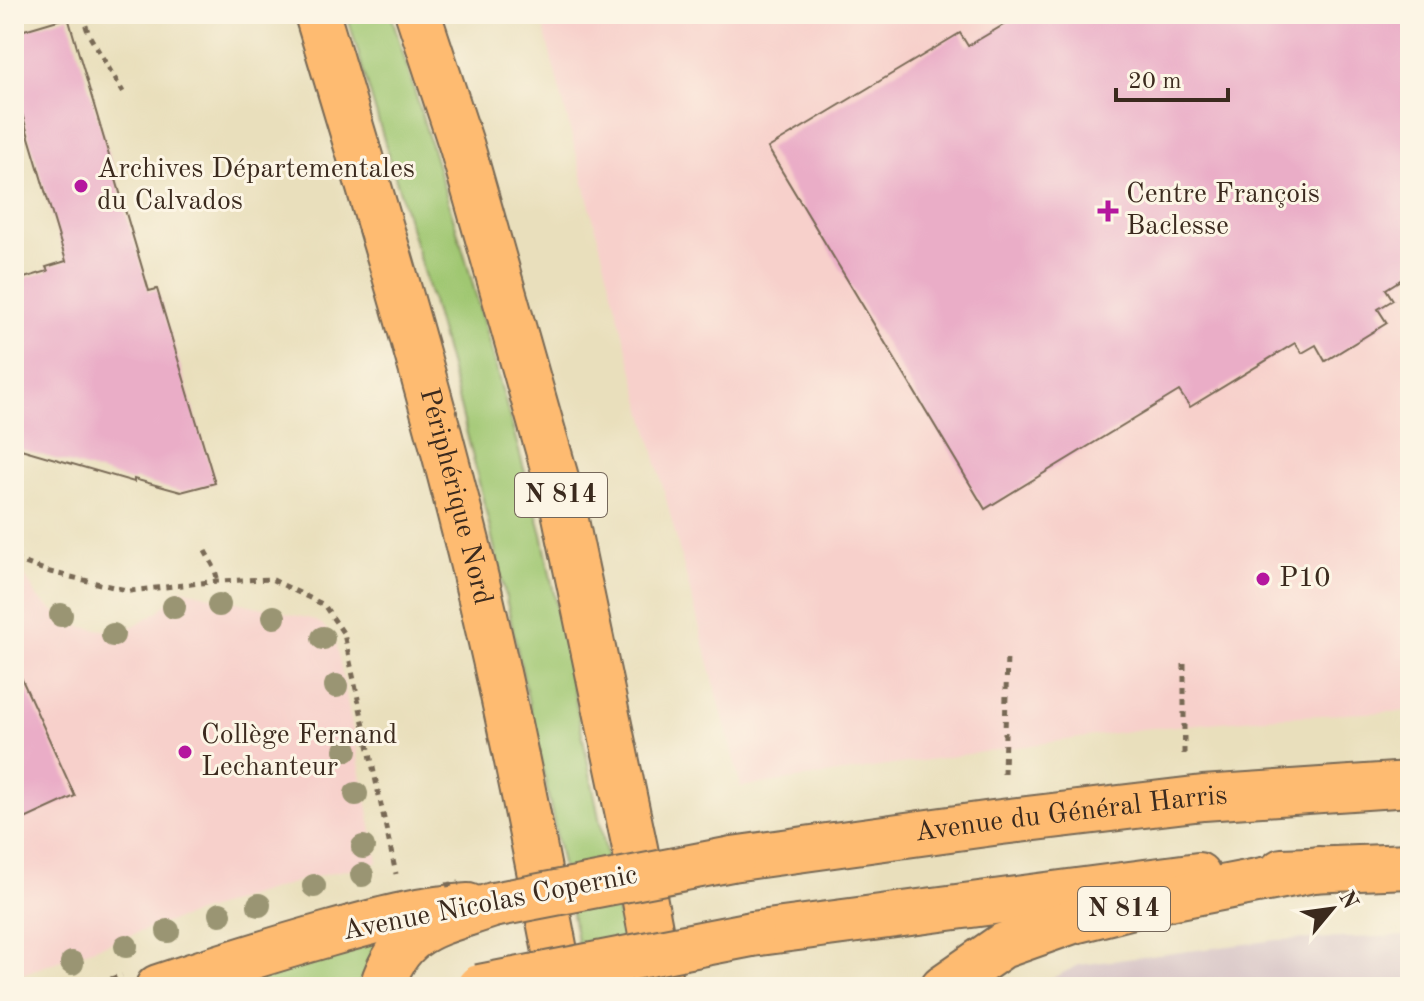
<svg xmlns="http://www.w3.org/2000/svg" width="1424" height="1001" font-family="'Old Standard TT',serif">
<style>
.built{fill:#f7d0cb}
.industrial{fill:#d2bec2}
.green{fill:#a0c772;stroke:#6e7848;stroke-width:2}
.building{fill:#eaadc7}
.lines{fill:none;stroke-linecap:round;stroke-linejoin:round}
.major-casing{stroke:#786955;stroke-width:48}
.highway-casing{stroke:#786955;stroke-width:48}
.path{stroke:#786955;stroke-width:5;stroke-dasharray:6 6;stroke-linecap:butt}
.major{stroke:#febb71;stroke-width:44}
.highway{stroke:#febb71;stroke-width:44}
.major-bridge-casing{stroke:#786955;stroke-width:48;stroke-linecap:butt}
.path-bridge{stroke:#786955;stroke-width:5;stroke-dasharray:6 6;stroke-linecap:butt}
.major-bridge{stroke:#febb71;stroke-width:44}
.tree{fill:#9a9573}
.poi-dot{fill:#b5179e;stroke:#fcf5e5;stroke-width:3}
.labels{text-anchor:middle;dominant-baseline:central;stroke-width:6;stroke-linejoin:round;paint-order:stroke}
.shield{fill:#fcf5e5;stroke:#75675a;stroke-width:2}
.shield-label{font-size:26px;font-weight:bold;fill:#3b2a1e}
.poi-label{font-size:28px;fill:#3b2a1e;stroke:#fcf5e5;text-anchor:start}
.street-label{font-size:28px;fill:#3b2a1e;stroke:#fcf5e5}
</style>
<rect width="100%" height="100%" fill="#fcf5e5"/>
<filter id="ink" filterUnits="userSpaceOnUse"><feTurbulence type="fractalNoise" baseFrequency=".0125" numOctaves="2"/><feDisplacementMap in="SourceGraphic" scale="16" xChannelSelector="R" yChannelSelector="G"/><feConvolveMatrix kernelMatrix="1 2 1 2 8 2 1 2 1" color-interpolation-filters="sRGB"/></filter>
<filter id="wash" filterUnits="userSpaceOnUse"><feTurbulence type="fractalNoise" baseFrequency=".006" numOctaves="4" result="noise"/><feDisplacementMap in="SourceGraphic" scale="32" xChannelSelector="R" yChannelSelector="G"/><feGaussianBlur stdDeviation="1.8" result="paint"/><feColorMatrix in="noise" values="0 0 0 0 0 0 0 0 0 0 0 0 0 0 0 0 0 1.4 0 .05"/><feComposite in="paint" operator="in"/></filter>
<g filter="url(#wash)">
<rect width="100%" height="100%" fill="#e9dfbc"/>
<!-- built -->
<g class="built">
<path d="M 540,14 L 1410,14 L 1410,711 L 1278,717 L 1142,729 L 741,787 Z"/>
<path d="M 14,565 L 19,566 L 38,598 L 66,621 L 83,627 L 110,631 L 130,628 L 159,611 L 181,589 L 311,619 L 322,624 L 336,642 L 378,862 L 302,880 L 156,926 L 14,977 Z"/>
</g>
<!-- industrial -->
<path class="industrial" d="M 1410,936 L 1410,987 L 1034,987 L 1079,965 L 1276,940 Z"/>
<!-- green -->
<g class="green">
<path d="M 347,14 L 391,14 L 466,260 L 542,534 L 633,987 L 586,987 C 550,799 512,612 465,426 C 431,287 386,151 347,14 Z"/>
<path d="M 408,923 L 369,987 L 188,987 Z"/>
</g>
<g id="blocks">
<!-- building -->
<g class="building">
<path d="M 1022,14 L 1410,14 L 1410,274 L 1386,289 L 1393,300 L 1378,309 L 1387,323 L 1325,361 L 1316,345 L 1302,353 L 1295,343 L 1190,407 L 1179,391 L 985,509 L 768,148 L 960,33 L 968,46 Z"/>
<path d="M 68,17 L 149,291 L 157,289 L 215,483 L 181,492 L 134,479 L 134,482 L 14,447 L 14,281 L 48,271 L 46,267 L 66,261 L 14,87 L 14,33 Z"/>
<path d="M 14,662 L 75,796 L 14,824 Z"/>
</g>
</g>
</g>
<g filter="url(#ink)">
<use href="#blocks" fill-opacity="0" stroke="#786955" stroke-width="2"/>
<g class="lines">
<defs>
<g id="major">
<path id="s1" d="M 732,859 L 993,823 L 1203,798 L 1410,784"/>
<path d="M 1282,871 L 1410,866"/>
<path d="M 752,934 L 1198,875"/>
<path d="M 158,987 C 215,968 272,950 329,934 C 375,921 421,908 468,906"/>
</g>
<g id="highway">
<path id="s2" d="M 317,14 C 368,183 420,354 463,526 C 502,678 532,833 562,987"/>
<path d="M 418,14 L 462,147 L 560,492 L 635,848 L 661,987"/>
<path d="M 382,987 C 400,926 440,924 493,905"/>
<path d="M 943,987 L 1002,946 L 1070,922 L 1149,902 L 1319,869"/>
</g>
</defs>
<!-- major casing -->
<use href="#major" class="major-casing"/>
<!-- highway casing -->
<use href="#highway" class="highway-casing"/>
<!-- path -->
<g class="path">
<path d="M 82,14 L 89,35 L 123,92"/>
<path d="M 14,113 L 21,110"/>
<path d="M 205,551 L 214,567 L 218,581"/>
<path d="M 14,559 L 50,572 L 130,591 L 218,581 L 271,579 L 324,605 L 344,634 L 396,874"/>
<path d="M 1184,754 L 1184,658"/>
<path d="M 1004,774 L 1007,654"/>
<path d="M 88,987 L 122,975"/>
</g>
<!-- major -->
<use href="#major" class="major"/>
<!-- highway -->
<use href="#highway" class="highway"/>
<defs>
<g id="major-bridge">
<path d="M 493,905 L 732,859"/>
<path d="M 479,987 L 752,934"/>
</g>
</defs>
<!-- major-bridge casing -->
<use href="#major-bridge" class="major-bridge-casing"/>
<!-- path-bridge -->
<path class="path-bridge" d="M 446,885 L 459,883"/>
<!-- major-bridge -->
<use href="#major-bridge" class="major-bridge"/>
</g>
<!-- trees -->
<g class="tree">
<circle cx="219" cy="605" r="12"/>
<circle cx="174" cy="607" r="12"/>
<circle cx="61" cy="615" r="12"/>
<circle cx="274" cy="617" r="12"/>
<circle cx="113" cy="635" r="12"/>
<circle cx="323" cy="638" r="12"/>
<circle cx="336" cy="686" r="12"/>
<circle cx="346" cy="750" r="12"/>
<circle cx="356" cy="794" r="12"/>
<circle cx="363" cy="847" r="12"/>
<circle cx="362" cy="875" r="12"/>
<circle cx="314" cy="886" r="12"/>
<circle cx="259" cy="905" r="12"/>
<circle cx="220" cy="914" r="12"/>
<circle cx="168" cy="931" r="12"/>
<circle cx="126" cy="946" r="12"/>
<circle cx="72" cy="963" r="12"/>
</g>
</g>
<!-- markers -->
<g class="poi-dot">
<circle cx="81" cy="186" r="8"/>
<path d="M1104 199h8v8h8v8h-8v8h-8v-8h-8v-8h8z"/>
<circle cx="1263" cy="579" r="8"/>
<circle cx="185" cy="752" r="8"/>
</g>
<g class="labels">
<!-- shield labels -->
<g class="shield">
<rect x="515" y="473" width="92" height="44" rx="6"/>
<rect x="1078" y="887" width="92" height="44" rx="6"/>
</g>
<g class="shield-label">
<text x="561" y="495">N 814</text>
<text x="1124" y="909">N 814</text>
</g>
<!-- poi labels -->
<g class="poi-label">
<text x="97" y="170">Archives Départementales<tspan x="97" dy="32">du Calvados</tspan></text>
<text x="1126" y="195">Centre François<tspan x="1126" dy="32">Baclesse</tspan></text>
<text x="1279" y="579">P10</text>
<text x="201" y="736">Collège Fernand<tspan x="201" dy="32">Lechanteur</tspan></text>
</g>
<!-- street labels -->
<g class="street-label">
<text stroke="none"><textPath href="#s2" startOffset="502">Périphérique Nord</textPath></text>
<text stroke="none"><textPath href="#s1" startOffset="342">Avenue du Général Harris</textPath></text>
<text transform="translate(490 904) rotate(-11)">Avenue Nicolas Copernic</text>
</g>
</g>
<!-- margin -->
<rect width="1424" height="1001" fill="none" stroke="#fcf5e5" stroke-width="48"/>
<!-- north arrow -->
<g transform="translate(1332 909) rotate(61)" stroke="#fcf5e5" stroke-width="6" paint-order="stroke">
<path d="M0-6L14 30L0 20L-14 30Z" fill="#3b2a1e"/>
<text y="-12" font-size="22" font-weight="bold" text-anchor="middle" fill="#3b2a1e">N</text>
</g>
<!-- scale -->
<path d="M1116 88v12h112v-12" fill="none" stroke="#3b2a1e" stroke-width="4"/>
<text x="1128" y="88" font-size="24" fill="#3b2a1e" stroke="#fcf5e5" stroke-width="6" paint-order="stroke">20 m</text>
</svg>
